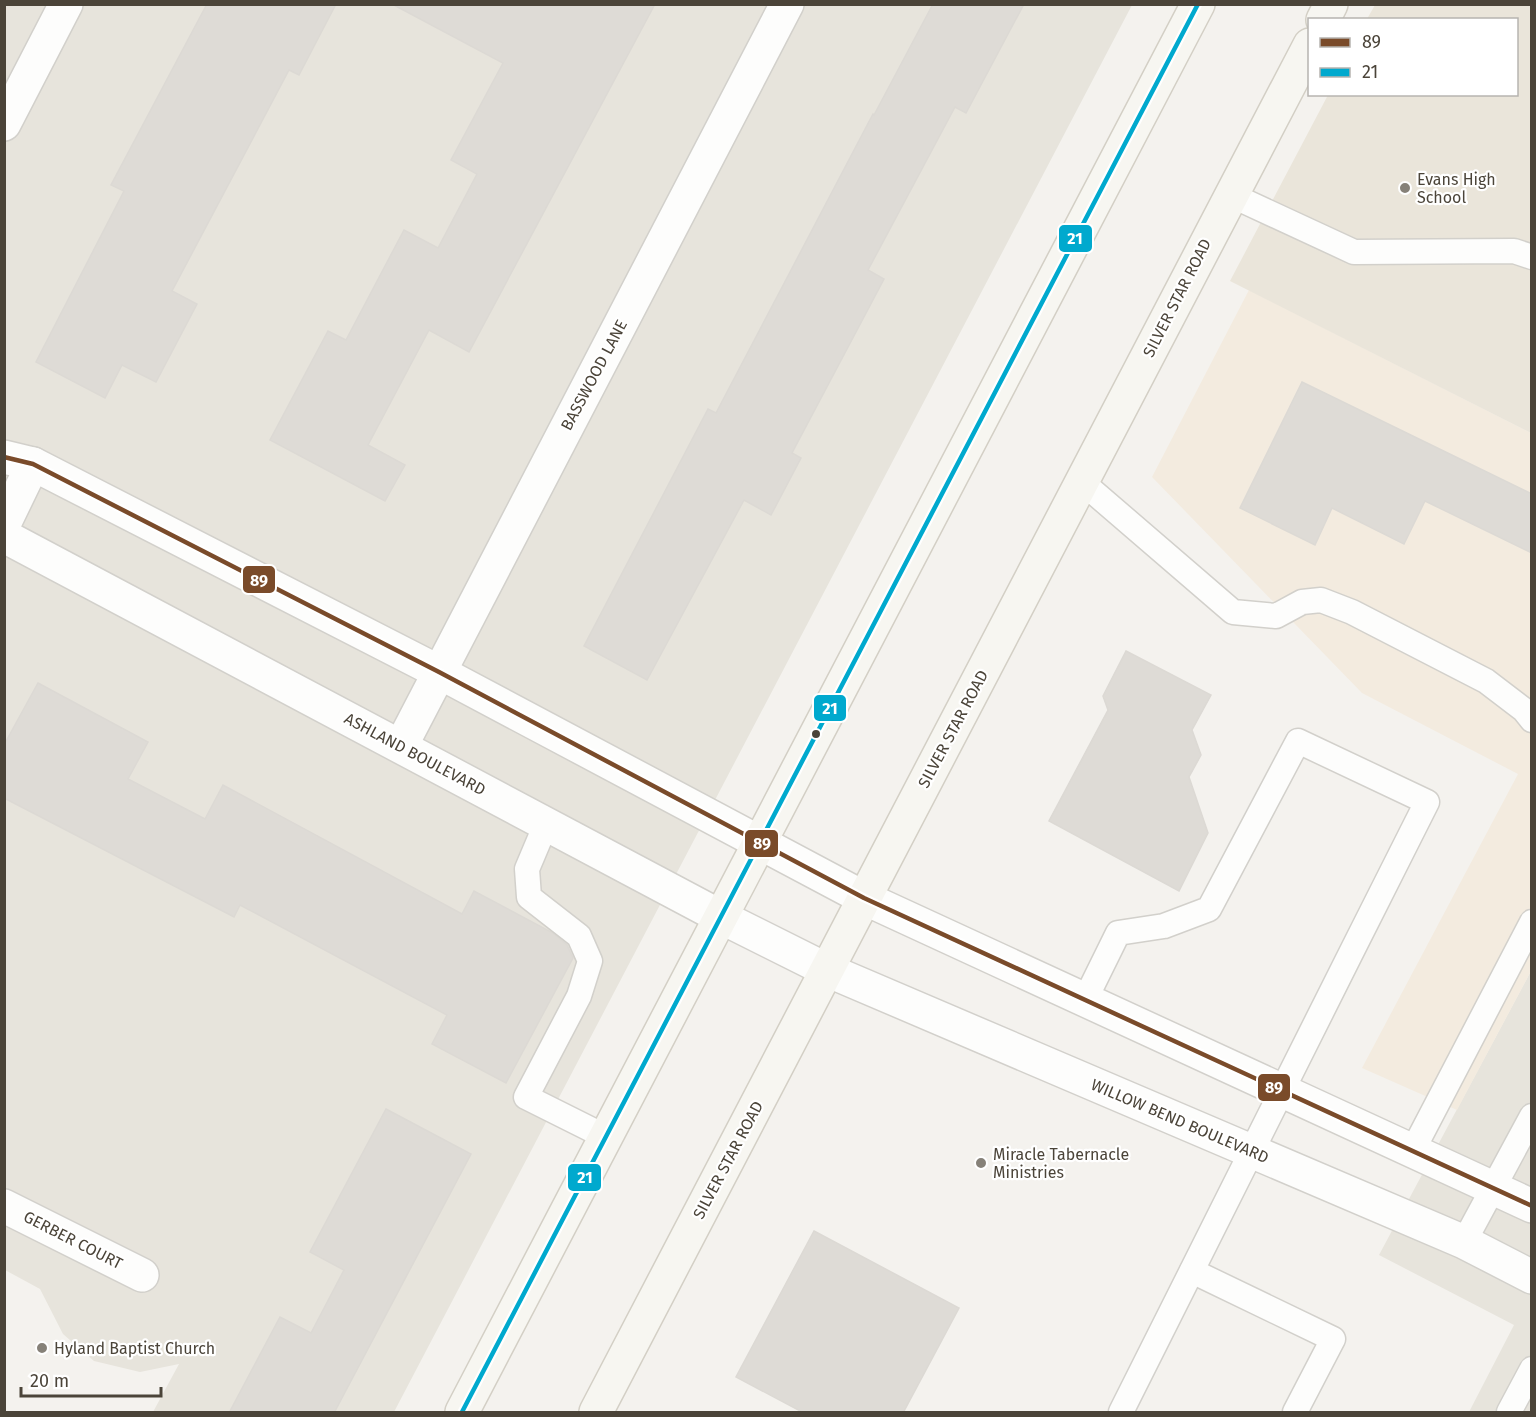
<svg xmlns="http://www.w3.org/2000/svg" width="1536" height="1417" font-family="'Fira Sans',sans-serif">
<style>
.residential{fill:#e7e4dc}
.commercial{fill:#f3ebdf}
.education{fill:#eae5da}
.building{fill:#dedbd6;stroke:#dcd9d4;stroke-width:1.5}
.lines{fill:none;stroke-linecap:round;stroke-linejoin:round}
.lane-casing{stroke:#d2d0cb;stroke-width:27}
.street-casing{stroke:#d2d0cb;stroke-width:36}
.secondary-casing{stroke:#d3cfc5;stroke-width:36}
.lane{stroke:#fdfdfc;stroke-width:24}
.street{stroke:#fdfdfc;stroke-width:33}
.secondary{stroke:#f7f6f1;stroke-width:33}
.bus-1-casing{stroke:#fff;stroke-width:9}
.bus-2-casing{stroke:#fff;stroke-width:9}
.bus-1{stroke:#7a4b2a;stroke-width:4.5}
.bus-2{stroke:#00a9ce;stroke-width:4.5}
.poi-dot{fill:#868178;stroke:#fff;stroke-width:2}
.bus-dot{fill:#4b4439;stroke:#fff;stroke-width:2}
.labels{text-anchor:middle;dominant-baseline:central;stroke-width:4.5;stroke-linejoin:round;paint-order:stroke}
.poi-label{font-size:16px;fill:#4b4439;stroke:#fff;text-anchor:start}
.street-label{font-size:16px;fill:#4b4439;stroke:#fff}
.line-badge{stroke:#fff;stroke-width:2}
.badge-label{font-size:16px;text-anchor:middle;font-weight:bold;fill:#fff}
</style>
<rect width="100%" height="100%" fill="#f4f2ee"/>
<!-- residential -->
<g class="residential">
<path d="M 4,5 L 1132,5 L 394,1412 L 153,1412 L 179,1364 L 140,1372 L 94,1361 L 63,1334 L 40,1289 L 5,1270 Z"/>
<path d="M 1531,971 L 1531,1412 L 1469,1412 L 1514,1325 L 1379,1255 Z"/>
</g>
<!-- commercial -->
<path class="commercial" d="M 1249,290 L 1531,433 L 1531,971 L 1457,1110 L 1362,1068 L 1518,774 L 1362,693 L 1152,477 Z"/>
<!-- education -->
<path class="education" d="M 1375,5 L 1531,5 L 1531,433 L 1230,281 L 1328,95 L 1516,94 L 1516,20 L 1367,19 Z"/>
<!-- building -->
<g class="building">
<path d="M 207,4 L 336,4 L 299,75 L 289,70 L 172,291 L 197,304 L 156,382 L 122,365 L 105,398 L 36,362 L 124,191 L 111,185 Z"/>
<path d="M 392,4 L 655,4 L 469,352 L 429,330 L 368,445 L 405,465 L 385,501 L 270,440 L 328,331 L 346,340 L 404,230 L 438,248 L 477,174 L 451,160 L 503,63 Z"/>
<path d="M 933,4 L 1024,4 L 966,113 L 955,107 L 868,270 L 884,279 L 792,453 L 801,458 L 771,515 L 744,500 L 647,680 L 584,646 L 708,409 L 716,413 L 873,114 L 874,115 Z"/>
<path d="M 1302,382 L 1532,494 L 1532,553 L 1425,501 L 1404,544 L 1332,508 L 1315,545 L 1240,508 Z"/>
<path d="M 1126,651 L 1211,695 L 1192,730 L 1201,755 L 1189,777 L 1208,833 L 1179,891 L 1049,821 L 1108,710 L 1103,696 Z"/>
<path d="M 38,683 L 148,742 L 128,779 L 205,819 L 223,785 L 462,914 L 474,891 L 553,933 L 567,945 L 573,958 L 506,1083 L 432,1044 L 447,1015 L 240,905 L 234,917 L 4,798 L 4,745 Z"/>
<path d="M 386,1109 L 471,1154 L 334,1413 L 229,1413 L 280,1317 L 311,1333 L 344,1270 L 310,1252 Z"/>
<path d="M 814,1231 L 959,1308 L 903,1413 L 804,1413 L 736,1377 Z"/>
</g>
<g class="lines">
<defs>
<g id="lane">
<path d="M 1231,195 L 1354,252 L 1514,251 L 1532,257"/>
<path d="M 1082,482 L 1233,612 L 1276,616 L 1302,602 L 1321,600 L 1352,612 L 1486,681 L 1524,710 L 1532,720"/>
<path d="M 546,824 L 527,869 L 529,897 L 579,936 L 590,961 L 579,996 L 526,1097 L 606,1137"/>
<path d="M 1085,1000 L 1118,933 L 1164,926 L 1209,909 L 1298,741 L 1427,802 C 1324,1005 1224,1210 1121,1412"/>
<path d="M 1413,1150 L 1532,922"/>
<path d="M 1464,1242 L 1532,1116"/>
<path d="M 1192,1271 L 1333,1339 L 1295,1412"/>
<path d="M 1509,1412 L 1532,1369"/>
</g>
<g id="street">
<path d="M 4,124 L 66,4"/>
<path d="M 4,457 L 33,464 L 439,672 L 864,898 L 1532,1206"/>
<path d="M 4,524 L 33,464"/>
<path d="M 4,536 L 721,917 L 827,970 L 1464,1242 L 1532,1277"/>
<path d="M 401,746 L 787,4"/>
<path d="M 4,1206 L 142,1275"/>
</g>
<g id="secondary">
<path d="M 1323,20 L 1331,4"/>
<path d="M 462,1412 L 1198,4"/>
<path d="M 596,1412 L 1310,45"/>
</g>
</defs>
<!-- lane casing -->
<use href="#lane" class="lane-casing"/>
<!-- street casing -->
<use href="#street" class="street-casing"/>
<!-- secondary casing -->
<use href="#secondary" class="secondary-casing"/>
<!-- lane -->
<use href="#lane" class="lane"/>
<!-- street -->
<use href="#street" class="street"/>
<!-- secondary -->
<use href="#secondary" class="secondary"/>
<defs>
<path id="bus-1" d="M 4,457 L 33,464 L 439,672 L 864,898 L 1532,1206"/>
<path id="bus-2" d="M 462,1412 L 1198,4"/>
</defs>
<!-- bus-1 casing -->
<use href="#bus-1" class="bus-1-casing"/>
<!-- bus-2 casing -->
<use href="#bus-2" class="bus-2-casing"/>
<!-- bus-1 -->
<use href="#bus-1" class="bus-1"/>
<!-- bus-2 -->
<use href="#bus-2" class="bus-2"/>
</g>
<!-- markers -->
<g class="poi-dot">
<circle cx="1405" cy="188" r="6"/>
<circle cx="981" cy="1163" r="6"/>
<circle cx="42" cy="1348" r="6"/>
</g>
<circle class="bus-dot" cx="816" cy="734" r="5"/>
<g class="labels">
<!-- poi labels -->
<g class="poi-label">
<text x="1417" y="179">Evans High<tspan x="1417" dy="18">School</tspan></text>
<text x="993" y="1154">Miracle Tabernacle<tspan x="993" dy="18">Ministries</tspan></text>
<text x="54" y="1348">Hyland Baptist Church</text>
</g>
<!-- street labels -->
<g class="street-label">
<text transform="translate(1177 298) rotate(-63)">SILVER STAR ROAD</text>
<text transform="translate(594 375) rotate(-62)">BASSWOOD LANE</text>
<text transform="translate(953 729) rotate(-62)">SILVER STAR ROAD</text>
<text transform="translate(415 754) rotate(28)">ASHLAND BOULEVARD</text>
<text transform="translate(1180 1121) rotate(23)">WILLOW BEND BOULEVARD</text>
<text transform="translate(728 1160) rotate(-62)">SILVER STAR ROAD</text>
<text transform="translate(73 1240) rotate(27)">GERBER COURT</text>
</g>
</g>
<g class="line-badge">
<rect x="1058" y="224" width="35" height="29" rx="6" fill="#00a9ce"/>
<rect x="242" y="565" width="34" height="29" rx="6" fill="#7a4b2a"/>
<rect x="813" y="694" width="34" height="28" rx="6" fill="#00a9ce"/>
<rect x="744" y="829" width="35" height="29" rx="6" fill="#7a4b2a"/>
<rect x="1257" y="1073" width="34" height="29" rx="6" fill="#7a4b2a"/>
<rect x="567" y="1163" width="35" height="29" rx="6" fill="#00a9ce"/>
</g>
<g class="badge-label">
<text x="1075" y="244">21</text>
<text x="259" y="586">89</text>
<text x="830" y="714">21</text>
<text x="762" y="849">89</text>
<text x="1274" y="1093">89</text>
<text x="585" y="1183">21</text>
</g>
<!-- border -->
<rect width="1536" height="1417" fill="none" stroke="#4b4439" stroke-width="12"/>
<!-- legend -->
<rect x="1308" y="18" width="210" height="78" fill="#ffffff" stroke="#b7b4b0" stroke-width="1.5"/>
<rect x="1320" y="38" width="30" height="9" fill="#7a4b2a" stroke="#b7b4b0" stroke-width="1.5"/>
<text x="1362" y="48" font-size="18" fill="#4b4439">89</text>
<rect x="1320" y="68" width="30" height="9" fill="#00a9ce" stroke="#b7b4b0" stroke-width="1.5"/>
<text x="1362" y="78" font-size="18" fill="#4b4439">21</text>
<!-- scale -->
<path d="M21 1387v9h140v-9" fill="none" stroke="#4b4439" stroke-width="3"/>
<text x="30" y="1387" font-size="18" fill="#4b4439" stroke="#ffffff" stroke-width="4.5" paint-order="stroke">20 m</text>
</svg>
